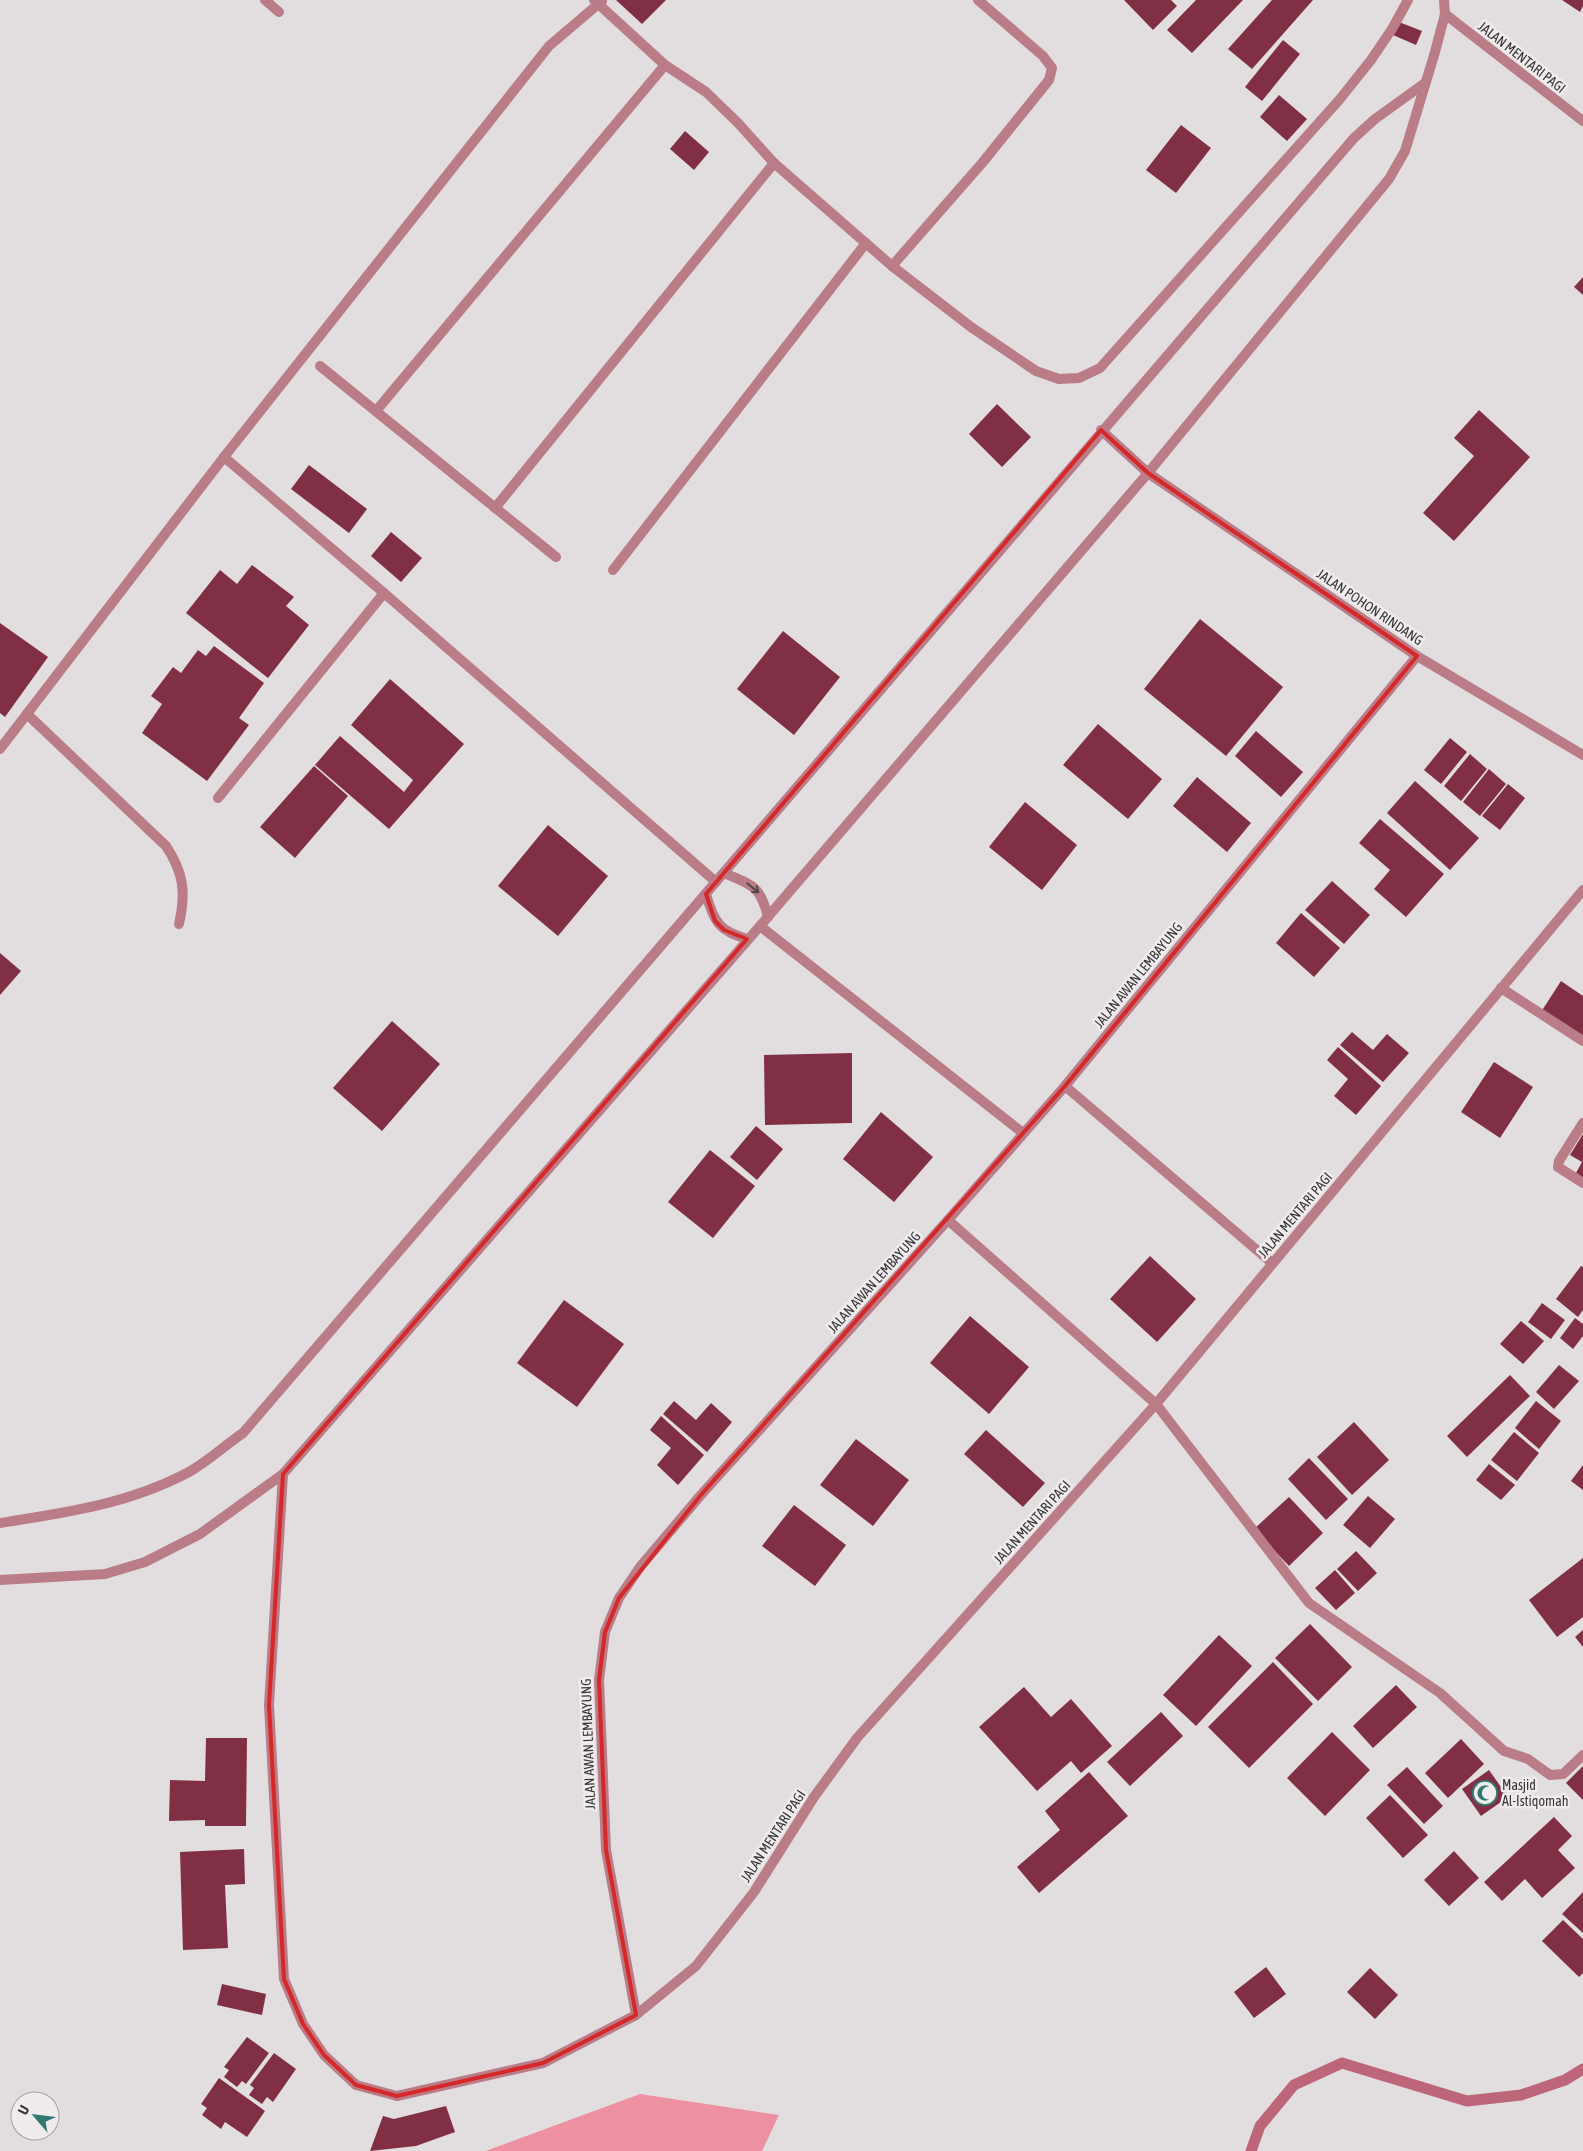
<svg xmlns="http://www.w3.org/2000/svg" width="1583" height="2151" font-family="'Asap Condensed',sans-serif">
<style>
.forest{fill:#ed90a2}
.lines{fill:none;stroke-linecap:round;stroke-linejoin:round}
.stream{stroke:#be6679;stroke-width:11}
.building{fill:#812f44}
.service{stroke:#ba7c87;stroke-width:10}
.minor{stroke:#ba7c87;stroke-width:10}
.oneway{stroke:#524547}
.marked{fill:none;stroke:#d62828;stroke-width:4;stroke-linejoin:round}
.labels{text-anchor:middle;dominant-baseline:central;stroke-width:5;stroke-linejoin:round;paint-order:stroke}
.street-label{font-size:14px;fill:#383737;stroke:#f0ebec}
.poi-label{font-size:14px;fill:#383737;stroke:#f0ebec;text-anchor:start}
</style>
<rect width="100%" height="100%" fill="#e2dedf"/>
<!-- forest -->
<path class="forest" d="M 640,2094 L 779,2115 L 762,2151 L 486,2151 Z"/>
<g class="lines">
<!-- stream -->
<path class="stream" d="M 1251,2151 L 1260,2126 L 1294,2085 L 1342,2063 L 1467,2101 L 1521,2095 L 1565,2080 L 1583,2069"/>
</g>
<!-- building -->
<g class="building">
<path d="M 616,0 L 666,0 L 642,24 Z"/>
<path d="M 1124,0 L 1171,0 L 1177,6 L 1153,30 Z"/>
<path d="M 1196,0 L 1243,0 L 1192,53 L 1167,30 Z"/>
<path d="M 1272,0 L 1313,0 L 1252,69 L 1228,49 Z"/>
<path d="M 1562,0 L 1583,0 L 1583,6 L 1580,12 Z"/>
<path d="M 1399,22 L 1422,31 L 1416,45 L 1393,35 Z"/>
<path d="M 1283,40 L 1300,54 L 1262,101 L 1245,87 Z"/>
<path d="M 1279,95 L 1307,119 L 1287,141 L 1260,117 Z"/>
<path d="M 1181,125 L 1211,148 L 1176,193 L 1146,170 Z"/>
<path d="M 685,131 L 709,152 L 694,170 L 670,149 Z"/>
<path d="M 1583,277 L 1583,295 L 1574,287 Z"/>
<path d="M 997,404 L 1031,437 L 1002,467 L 969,434 Z"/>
<path d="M 1479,410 L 1530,457 L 1454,541 L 1423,513 L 1474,456 L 1454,438 Z"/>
<path d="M 309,465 L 367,509 L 349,533 L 291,489 Z"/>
<path d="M 391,532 L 422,558 L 401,582 L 371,556 Z"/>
<path d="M 252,565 L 294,597 L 286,606 L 309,625 L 268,678 L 186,613 L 220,570 L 237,584 Z"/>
<path d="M 1200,619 L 1283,687 L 1226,756 L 1144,689 Z"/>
<path d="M 0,623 L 48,657 L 5,717 L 0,713 Z"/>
<path d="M 783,631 L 840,677 L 794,735 L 737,689 Z"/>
<path d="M 214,646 L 264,683 L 239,718 L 249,725 L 207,781 L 142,733 L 162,704 L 151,696 L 173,667 L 181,673 L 198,650 L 206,656 Z"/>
<path d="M 390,679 L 464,744 L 389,829 L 315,765 L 340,736 L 404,792 L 413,780 L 351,725 Z"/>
<path d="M 1098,724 L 1162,779 L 1128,819 L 1063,765 Z"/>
<path d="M 1256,731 L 1303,772 L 1281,797 L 1235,756 Z"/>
<path d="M 1450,738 L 1467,752 L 1441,784 L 1424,770 Z"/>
<path d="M 1470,754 L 1487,769 L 1461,801 L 1444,786 Z"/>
<path d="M 314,766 L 348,796 L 295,858 L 260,827 Z"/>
<path d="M 1489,769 L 1506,784 L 1480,816 L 1463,802 Z"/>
<path d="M 1197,777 L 1251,823 L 1227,852 L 1173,806 Z"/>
<path d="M 1415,781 L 1479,838 L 1450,870 L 1387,813 Z"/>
<path d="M 1508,784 L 1525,798 L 1500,830 L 1482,816 Z"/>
<path d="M 1025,802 L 1077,845 L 1042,890 L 989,847 Z"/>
<path d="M 1380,819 L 1444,874 L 1406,917 L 1374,889 L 1390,870 L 1359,843 Z"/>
<path d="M 548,825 L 608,876 L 558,936 L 498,886 Z"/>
<path d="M 1332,881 L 1370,915 L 1344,944 L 1305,910 Z"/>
<path d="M 1301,913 L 1340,948 L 1314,977 L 1276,943 Z"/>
<path d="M 0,953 L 21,971 L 0,995 Z"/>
<path d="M 1561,981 L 1583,996 L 1583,1040 L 1541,1012 Z"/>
<path d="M 392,1021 L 440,1064 L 382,1131 L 333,1088 Z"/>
<path d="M 1352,1032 L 1373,1050 L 1387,1034 L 1409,1053 L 1383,1082 L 1340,1045 Z"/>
<path d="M 1338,1047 L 1381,1086 L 1356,1115 L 1334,1096 L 1348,1079 L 1327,1060 Z"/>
<path d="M 852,1053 L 852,1123 L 765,1125 L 764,1055 Z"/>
<path d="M 1494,1062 L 1533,1087 L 1500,1138 L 1461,1112 Z"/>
<path d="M 881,1112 L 933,1157 L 894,1202 L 843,1159 Z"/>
<path d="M 756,1126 L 783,1149 L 757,1180 L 730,1157 Z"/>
<path d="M 1583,1134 L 1583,1178 L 1576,1173 L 1582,1162 L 1570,1155 Z"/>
<path d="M 710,1150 L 755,1186 L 713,1238 L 668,1202 Z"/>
<path d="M 1150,1256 L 1196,1299 L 1157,1342 L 1110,1299 Z"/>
<path d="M 1581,1266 L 1583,1267 L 1583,1310 L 1578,1317 L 1556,1299 Z"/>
<path d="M 564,1300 L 624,1344 L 577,1407 L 517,1363 Z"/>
<path d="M 1542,1303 L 1565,1320 L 1551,1339 L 1528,1322 Z"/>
<path d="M 970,1316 L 1029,1367 L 989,1414 L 930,1363 Z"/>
<path d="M 1575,1318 L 1583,1324 L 1583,1336 L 1573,1349 L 1560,1338 Z"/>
<path d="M 1521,1321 L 1544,1341 L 1523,1364 L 1500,1344 Z"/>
<path d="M 1559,1365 L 1579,1381 L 1554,1409 L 1536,1392 Z"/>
<path d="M 1510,1375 L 1530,1396 L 1467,1457 L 1447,1436 Z"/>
<path d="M 674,1401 L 696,1420 L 711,1403 L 732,1422 L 707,1452 L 663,1414 Z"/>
<path d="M 1536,1401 L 1561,1421 L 1539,1449 L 1515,1428 Z"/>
<path d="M 661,1416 L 704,1455 L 678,1485 L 657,1465 L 671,1448 L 650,1430 Z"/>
<path d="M 1354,1422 L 1389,1460 L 1352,1495 L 1317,1457 Z"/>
<path d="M 986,1430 L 1045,1483 L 1023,1507 L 964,1454 Z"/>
<path d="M 1514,1432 L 1539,1453 L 1517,1481 L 1491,1460 Z"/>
<path d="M 856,1439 L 909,1480 L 873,1526 L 820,1485 Z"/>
<path d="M 1309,1458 L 1348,1499 L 1326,1520 L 1288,1479 Z"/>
<path d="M 1489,1464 L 1515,1485 L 1501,1500 L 1476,1480 Z"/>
<path d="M 1583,1465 L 1583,1490 L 1571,1481 Z"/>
<path d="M 1368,1496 L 1395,1519 L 1370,1548 L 1343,1525 Z"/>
<path d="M 1289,1497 L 1323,1533 L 1289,1566 L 1254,1529 Z"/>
<path d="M 794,1505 L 846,1545 L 815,1586 L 762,1546 Z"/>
<path d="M 1356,1551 L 1377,1573 L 1358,1591 L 1337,1569 Z"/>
<path d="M 1583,1558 L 1583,1617 L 1557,1637 L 1529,1600 Z"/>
<path d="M 1335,1570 L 1355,1593 L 1336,1610 L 1315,1588 Z"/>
<path d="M 1310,1624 L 1352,1667 L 1318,1701 L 1275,1658 Z"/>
<path d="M 1583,1630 L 1583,1647 L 1575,1637 Z"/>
<path d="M 1219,1635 L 1252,1666 L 1196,1726 L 1163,1695 Z"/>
<path d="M 1273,1662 L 1313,1704 L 1249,1768 L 1208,1727 Z"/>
<path d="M 1396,1685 L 1417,1707 L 1373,1748 L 1353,1726 Z"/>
<path d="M 1024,1687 L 1051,1717 L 1071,1699 L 1112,1746 L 1081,1773 L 1071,1761 L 1037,1791 L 979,1727 Z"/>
<path d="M 1161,1712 L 1183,1736 L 1130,1786 L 1107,1762 Z"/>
<path d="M 1332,1732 L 1370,1770 L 1325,1816 L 1287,1778 Z"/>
<path d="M 206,1738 L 247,1738 L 246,1826 L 205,1826 L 205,1820 L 169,1821 L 170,1780 L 205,1781 Z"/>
<path d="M 1461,1739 L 1484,1764 L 1448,1798 L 1425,1773 Z"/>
<path d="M 1583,1766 L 1583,1800 L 1566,1783 Z"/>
<path d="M 1407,1767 L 1443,1806 L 1424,1824 L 1387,1785 Z"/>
<path d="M 1489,1770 L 1508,1797 L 1481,1816 L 1462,1789 Z"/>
<path d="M 1089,1772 L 1128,1816 L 1039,1893 L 1017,1867 L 1060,1830 L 1045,1811 Z"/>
<path d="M 1390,1795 L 1428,1835 L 1403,1858 L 1366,1818 Z"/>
<path d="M 1554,1817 L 1572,1836 L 1558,1850 L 1575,1868 L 1542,1898 L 1525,1879 L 1502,1901 L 1484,1882 Z"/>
<path d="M 244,1849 L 245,1884 L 225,1885 L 228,1948 L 183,1950 L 180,1852 Z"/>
<path d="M 1454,1851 L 1479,1878 L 1449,1906 L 1424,1880 Z"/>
<path d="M 1583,1892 L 1583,1933 L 1562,1914 Z"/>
<path d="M 1563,1920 L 1583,1939 L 1583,1973 L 1579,1977 L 1542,1941 Z"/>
<path d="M 1266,1967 L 1286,1994 L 1254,2018 L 1234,1992 Z"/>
<path d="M 1370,1968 L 1398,1995 L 1375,2019 L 1347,1992 Z"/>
<path d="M 222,1984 L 266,1994 L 262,2015 L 217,2005 Z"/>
<path d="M 247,2037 L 269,2053 L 246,2084 L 242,2081 L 237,2087 L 224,2077 L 229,2070 L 224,2067 Z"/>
<path d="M 274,2053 L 296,2069 L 273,2102 L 267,2097 L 262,2104 L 249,2095 L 254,2088 L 250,2085 Z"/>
<path d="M 219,2078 L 265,2111 L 247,2137 L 225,2122 L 221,2129 L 202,2115 L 207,2108 L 201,2104 Z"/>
<path d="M 446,2106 L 455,2132 L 416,2146 L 370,2151 L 383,2116 L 394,2119 Z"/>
</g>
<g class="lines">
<!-- service -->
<path class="service" d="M 27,714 L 166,846 C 184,873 186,893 179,924"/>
<!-- minor -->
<g class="minor">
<path d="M 265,0 L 279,12"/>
<path d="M 594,0 L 665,65 L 706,92 L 738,123 L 774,163 L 892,266 L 971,327 L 1036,371 L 1059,379 L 1079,378 L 1100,368 L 1340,99 L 1371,60 L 1392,29 L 1408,0"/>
<path d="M 1445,14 L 1583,121"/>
<path d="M 892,266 L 983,162 L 1049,80 L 1052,68 L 1043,56 L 978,0"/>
<path d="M 320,366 L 556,557"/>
<path d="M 376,411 L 665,65"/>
<path d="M 1101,430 L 1148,473 L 1417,656 L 1583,755"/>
<path d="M 224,457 L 384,593 L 716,882"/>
<path d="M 495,508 L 774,163"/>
<path d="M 613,570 L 866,243"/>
<path d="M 0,749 L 224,457 L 549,46 L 602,1"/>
<path d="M 218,798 L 384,593"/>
<path d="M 724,873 C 752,885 760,885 768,917"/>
<path d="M 706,894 C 714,922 719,931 747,939"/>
<path d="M 760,926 L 1023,1133"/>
<path d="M 1501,988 L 1583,1041"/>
<path d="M 1065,1086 L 1272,1263"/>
<path d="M 1583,1123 L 1559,1161 L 1558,1167 L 1583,1183"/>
<path d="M 948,1220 L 1156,1404 L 1309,1603 L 1440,1693 L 1504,1751 L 1528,1759 L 1550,1775 L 1563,1774 L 1583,1755"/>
<path d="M 283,1474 L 269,1705 L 284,1979 L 303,2024 L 324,2055 L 356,2085 L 397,2096 L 543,2063 L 636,2015 L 696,1966 L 754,1892 L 814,1797 L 857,1738 L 1156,1404 L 1583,890"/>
<path d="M 0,1523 C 65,1513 128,1504 187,1473 C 206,1463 224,1446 243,1433 C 613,1002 981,568 1354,138 L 1375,119 L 1425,83"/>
<path d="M 0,1580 L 105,1574 L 145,1562 L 200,1534 L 283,1474 L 760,926 L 1148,473 L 1389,179 L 1405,151 L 1435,52 L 1445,14 L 1444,0"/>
<path d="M 636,2015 L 606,1850 L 599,1680 L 605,1632 L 619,1598 L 640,1567 L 700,1496 L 948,1220 L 1065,1086 L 1417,656"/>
</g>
</g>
<!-- one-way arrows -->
<defs><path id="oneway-shaft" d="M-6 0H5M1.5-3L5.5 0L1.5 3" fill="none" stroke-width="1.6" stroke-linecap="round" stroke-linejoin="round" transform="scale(1.25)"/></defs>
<use class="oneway" href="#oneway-shaft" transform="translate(753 888) rotate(39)"/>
<!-- marked area -->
<path class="marked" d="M 1101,430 L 1148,473 L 1417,656 L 1065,1086 L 700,1496 L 619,1598 L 605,1632 L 599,1680 L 606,1850 L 636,2015 L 543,2063 L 397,2096 L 356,2085 L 324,2055 L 303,2024 L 284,1979 L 269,1705 L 283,1474 L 747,939 L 724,930 L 715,921 L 706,894 Z"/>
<!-- icons -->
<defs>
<symbol id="mosque-ring" viewBox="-11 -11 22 22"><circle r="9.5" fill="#f0ebec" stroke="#317972" stroke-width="1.5"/><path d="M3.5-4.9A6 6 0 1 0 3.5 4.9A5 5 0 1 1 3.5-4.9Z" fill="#317972"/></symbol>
</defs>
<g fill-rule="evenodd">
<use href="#mosque-ring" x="1471" y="1779" width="28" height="28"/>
</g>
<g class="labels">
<!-- street labels -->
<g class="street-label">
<text transform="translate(1522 57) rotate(38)">JALAN MENTARI PAGI</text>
<text transform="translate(1370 607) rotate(34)">JALAN POHON RINDANG</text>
<text transform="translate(1138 975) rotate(-51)">JALAN AWAN LEMBAYUNG</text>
<text transform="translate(1295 1215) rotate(-50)">JALAN MENTARI PAGI</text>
<text transform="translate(874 1282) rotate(-48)">JALAN AWAN LEMBAYUNG</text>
<text transform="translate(1032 1522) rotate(-48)">JALAN MENTARI PAGI</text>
<text transform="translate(588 1744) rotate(-92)">JALAN AWAN LEMBAYUNG</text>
<text transform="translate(773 1836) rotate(-57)">JALAN MENTARI PAGI</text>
</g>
<!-- poi labels -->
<g class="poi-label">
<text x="1502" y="1785">Masjid<tspan x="1502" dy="16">Al-Istiqomah</tspan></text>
</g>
</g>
<!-- north arrow -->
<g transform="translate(35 2116) rotate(298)"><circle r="24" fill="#f0ebec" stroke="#a6a3a4"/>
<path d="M0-4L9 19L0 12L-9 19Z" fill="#317972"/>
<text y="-8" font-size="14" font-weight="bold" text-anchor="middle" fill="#383737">U</text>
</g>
</svg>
